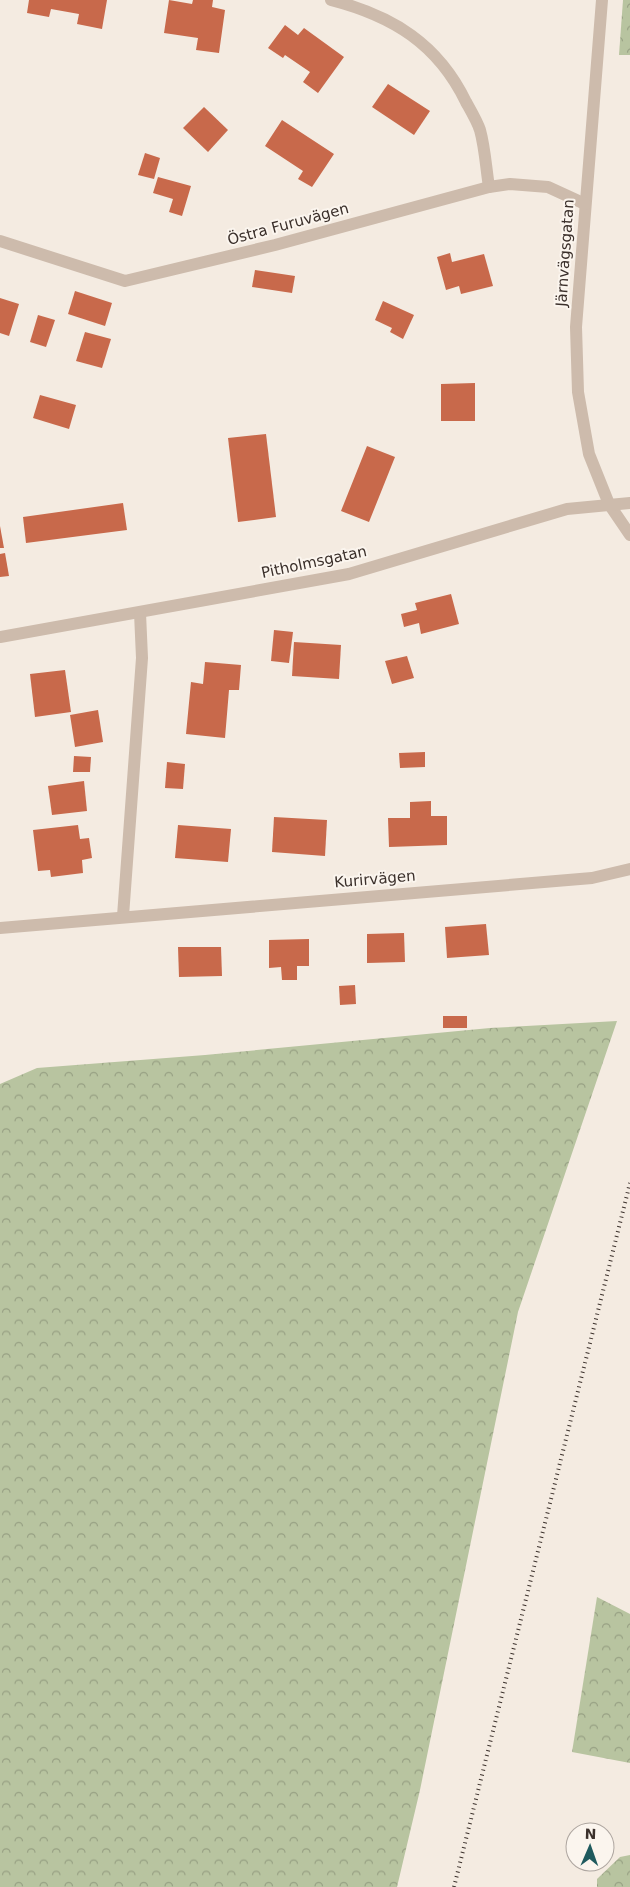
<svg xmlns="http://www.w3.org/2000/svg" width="630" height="1887" font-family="'DejaVu Sans',sans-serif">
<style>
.forest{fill:url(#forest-crowns)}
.building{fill:#c8694b}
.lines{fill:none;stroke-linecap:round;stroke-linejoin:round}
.street{stroke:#cdbbac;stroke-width:12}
.rail{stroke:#3b302b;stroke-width:4;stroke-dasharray:1 4;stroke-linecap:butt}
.labels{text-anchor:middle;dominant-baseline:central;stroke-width:4;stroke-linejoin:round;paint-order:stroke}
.street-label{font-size:15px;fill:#3b302b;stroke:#fbf5ee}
</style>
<defs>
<pattern id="forest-crowns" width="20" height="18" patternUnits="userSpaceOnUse" patternTransform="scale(1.25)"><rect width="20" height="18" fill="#b8c4a0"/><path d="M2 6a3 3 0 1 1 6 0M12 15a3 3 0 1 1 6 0" fill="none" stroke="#97a083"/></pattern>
</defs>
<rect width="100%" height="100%" fill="#f4ebe1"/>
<!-- forest -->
<g class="forest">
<path d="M 623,0 L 630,0 L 630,55 L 619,55 Z"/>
<path d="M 617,1021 L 518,1312 L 420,1790 L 397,1887 L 0,1887 L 0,1084 L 37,1068 L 205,1055 L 490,1028 Z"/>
<path d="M 597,1597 L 630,1614 L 630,1763 L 572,1752 Z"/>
<path d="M 630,1855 L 630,1887 L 597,1887 L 597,1879 L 620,1857 Z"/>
</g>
<!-- building -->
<g class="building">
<path d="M 29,0 L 107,0 L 102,29 L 77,24 L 79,14 L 51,9 L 49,17 L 27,13 Z"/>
<path d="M 169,0 L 192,4 L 193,0 L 213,0 L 212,7 L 225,10 L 219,53 L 196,50 L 198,38 L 164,33 Z"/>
<path d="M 285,25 L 298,35 L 304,28 L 344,57 L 318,93 L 303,82 L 310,72 L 285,55 L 283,58 L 268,48 Z"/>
<path d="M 388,84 L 430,111 L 414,135 L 372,107 Z"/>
<path d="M 204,107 L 228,130 L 208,152 L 183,128 Z"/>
<path d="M 282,120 L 334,154 L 312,187 L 298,179 L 303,171 L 265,146 Z"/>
<path d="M 145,153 L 160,158 L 154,179 L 138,175 Z"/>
<path d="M 158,177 L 191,186 L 182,216 L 169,212 L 173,199 L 153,193 Z"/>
<path d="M 450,253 L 452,262 L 484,254 L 493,286 L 461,294 L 459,286 L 446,290 L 437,257 Z"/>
<path d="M 255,270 L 295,276 L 292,293 L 252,287 Z"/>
<path d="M 75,291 L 112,303 L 105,326 L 68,314 Z"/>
<path d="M 0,298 L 19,304 L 9,336 L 0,333 Z"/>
<path d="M 383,301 L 414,315 L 403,339 L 390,332 L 392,328 L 375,320 Z"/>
<path d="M 38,315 L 55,320 L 46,347 L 30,342 Z"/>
<path d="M 85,332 L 111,339 L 102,368 L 76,361 Z"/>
<path d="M 475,383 L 475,421 L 441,421 L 441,384 Z"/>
<path d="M 40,395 L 76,405 L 69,429 L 33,418 Z"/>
<path d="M 266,434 L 276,517 L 238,522 L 228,438 Z"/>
<path d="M 367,446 L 395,457 L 369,522 L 341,511 Z"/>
<path d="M 123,503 L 127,530 L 26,543 L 23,517 Z"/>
<path d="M 0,526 L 4,548 L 0,548 Z"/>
<path d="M 5,553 L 9,576 L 0,577 L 0,554 Z"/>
<path d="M 451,594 L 459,624 L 421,634 L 419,623 L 404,627 L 401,614 L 417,610 L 415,603 Z"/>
<path d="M 274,630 L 293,632 L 289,663 L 271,661 Z"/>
<path d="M 294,642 L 341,645 L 339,679 L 292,676 Z"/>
<path d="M 407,656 L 414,678 L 392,684 L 385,661 Z"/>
<path d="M 205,662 L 241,665 L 239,690 L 229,690 L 225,738 L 186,734 L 191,682 L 203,684 Z"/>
<path d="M 65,670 L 71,712 L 35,717 L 30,674 Z"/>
<path d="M 98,710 L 103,742 L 75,747 L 70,715 Z"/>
<path d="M 425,752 L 425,767 L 400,768 L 399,753 Z"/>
<path d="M 74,756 L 91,757 L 90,772 L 73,772 Z"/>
<path d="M 167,762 L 185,764 L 183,789 L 165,788 Z"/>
<path d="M 84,781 L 87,811 L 52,815 L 48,786 Z"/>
<path d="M 431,801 L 431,816 L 447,816 L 447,845 L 389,847 L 388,818 L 410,818 L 410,802 Z"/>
<path d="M 274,817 L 327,820 L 325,856 L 272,852 Z"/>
<path d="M 78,825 L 80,839 L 89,838 L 92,858 L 82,860 L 83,873 L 51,877 L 50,870 L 38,871 L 33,830 Z"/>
<path d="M 178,825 L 231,829 L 228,862 L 175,858 Z"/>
<path d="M 486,924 L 489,955 L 447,958 L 445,927 Z"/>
<path d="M 404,933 L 405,962 L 367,963 L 367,934 Z"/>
<path d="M 309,939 L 309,966 L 297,966 L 297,980 L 282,980 L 281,967 L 269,968 L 269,940 Z"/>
<path d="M 178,947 L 221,947 L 222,976 L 179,977 Z"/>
<path d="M 355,985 L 356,1004 L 340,1005 L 339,986 Z"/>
<rect x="443" y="1016" width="24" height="12"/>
</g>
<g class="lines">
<!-- street -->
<g class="street">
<path d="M 331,0 C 393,16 438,44 466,102 C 471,111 477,121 480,130 C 485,148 486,168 489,187"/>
<path d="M 602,0 L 576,327 L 578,392 L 589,454 L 609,504 L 630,535"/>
<path d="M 0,241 L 125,281 L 275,245 L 489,187 L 510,184 L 548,187 L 585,204"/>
<path d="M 0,637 L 349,574 L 567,509 L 630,503"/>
<path d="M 123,916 L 142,658 L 140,613"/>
<path d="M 0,928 L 592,878 L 630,869"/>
</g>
<!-- rail -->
<path class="rail" d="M 454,1887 L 630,1183"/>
</g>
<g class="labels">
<!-- street labels -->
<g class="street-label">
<text transform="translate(288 224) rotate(-15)">Östra Furuvägen</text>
<text transform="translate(565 253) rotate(-86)">Järnvägsgatan</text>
<text transform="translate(314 562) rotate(-12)">Pitholmsgatan</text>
<text transform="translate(375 879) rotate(-5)">Kurirvägen</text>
</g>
</g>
<!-- north arrow -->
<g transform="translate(590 1847) rotate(2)"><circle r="24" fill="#fbf5ee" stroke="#aea6a0"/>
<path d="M0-4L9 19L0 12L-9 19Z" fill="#1f5a5e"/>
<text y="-8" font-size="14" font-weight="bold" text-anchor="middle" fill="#3b302b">N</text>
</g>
</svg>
